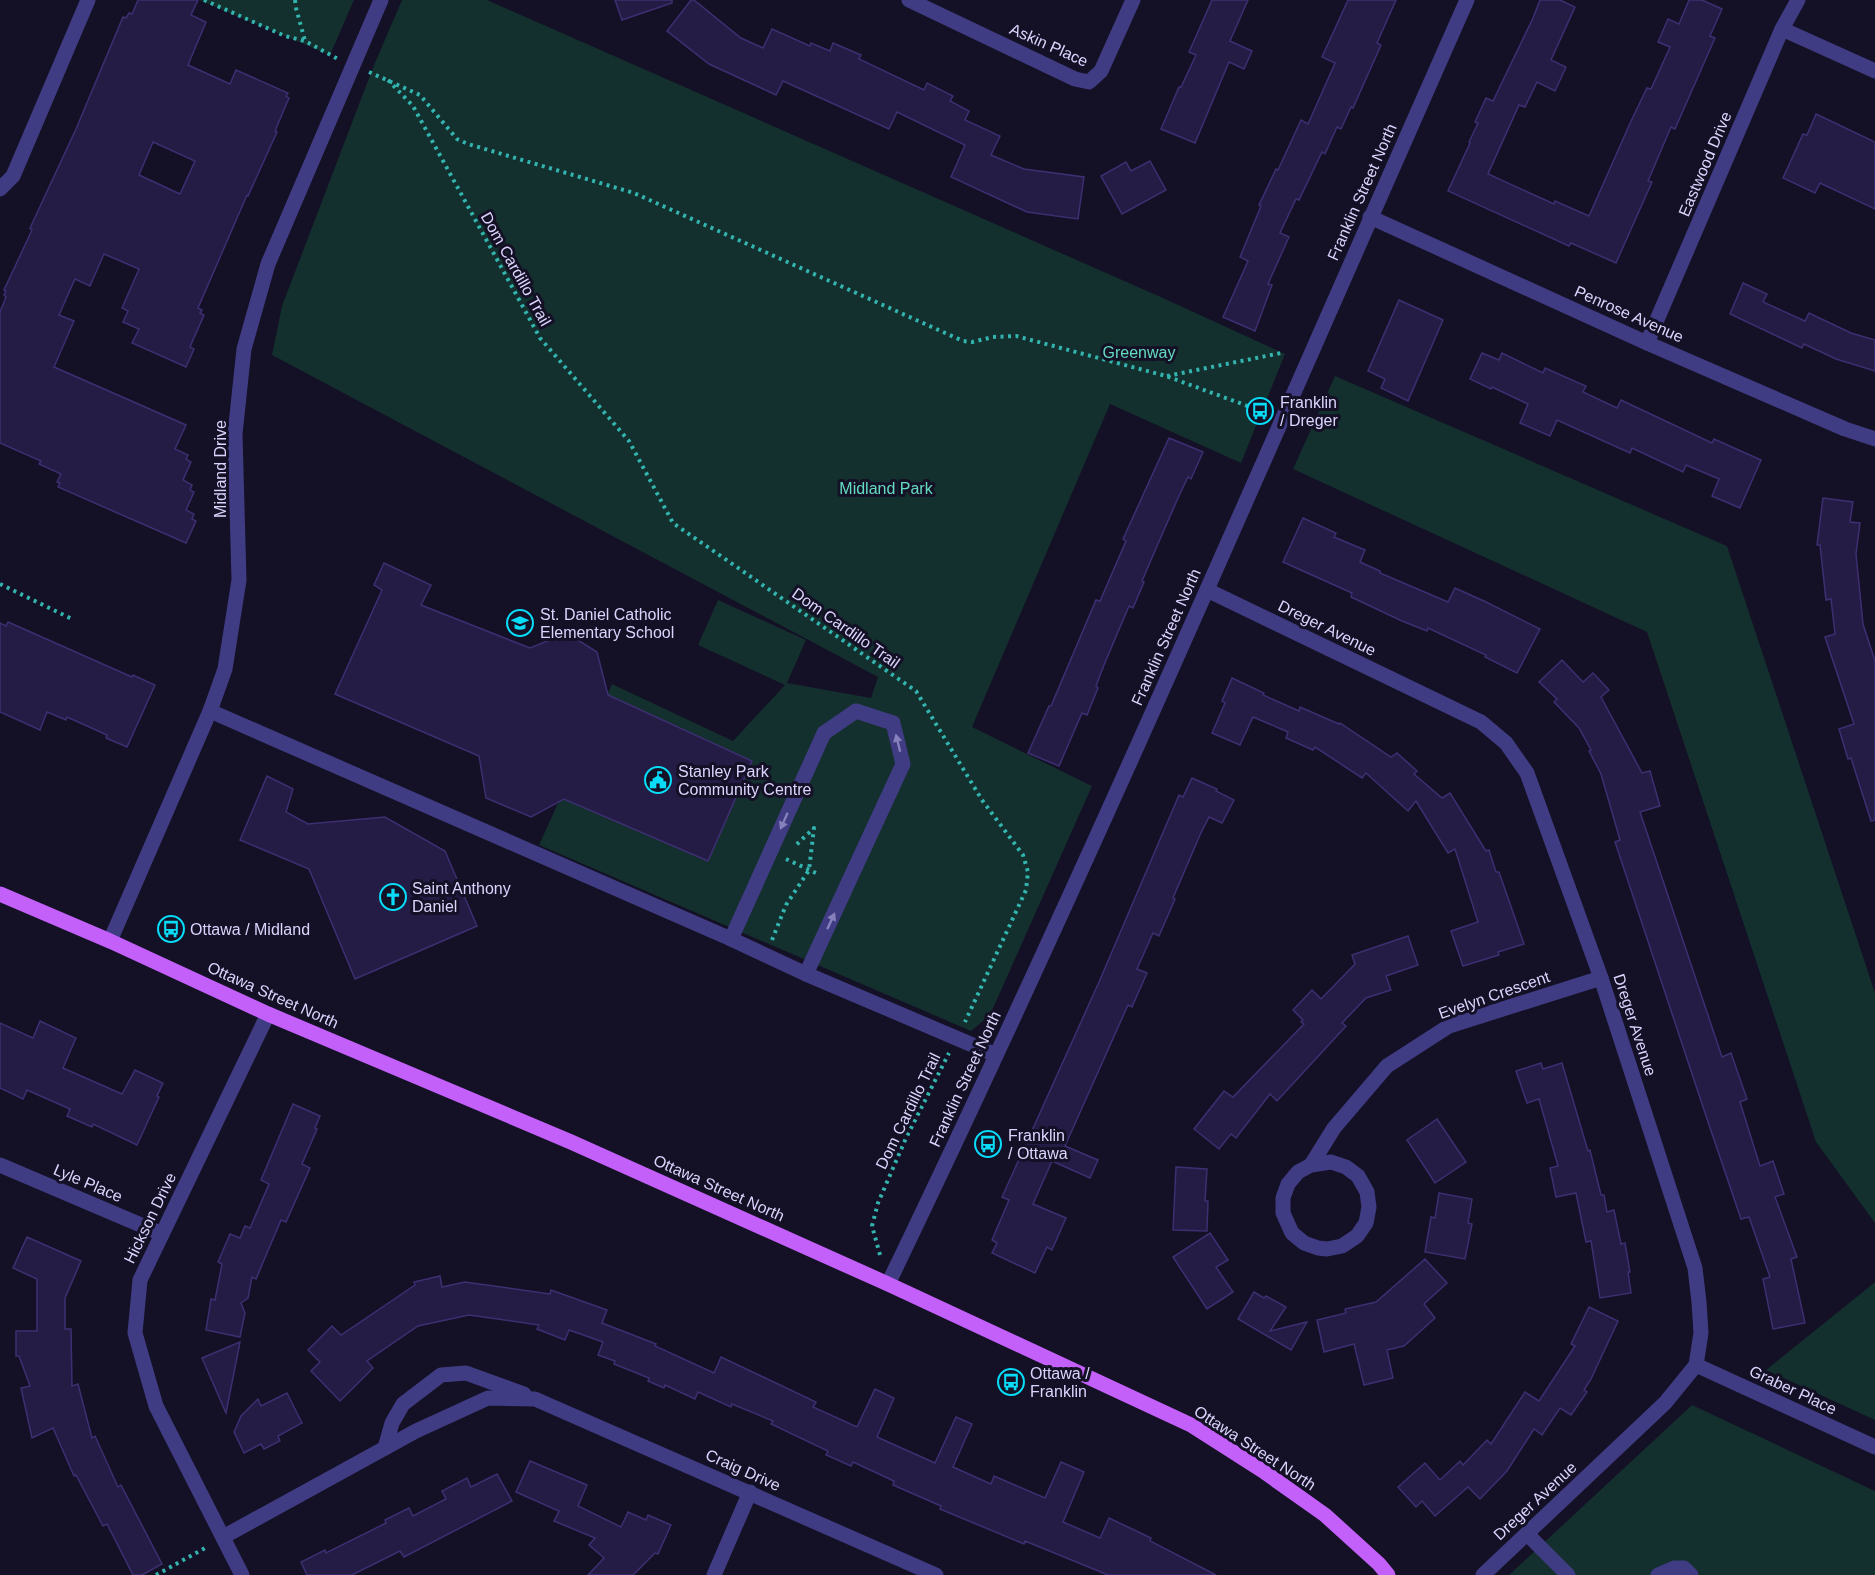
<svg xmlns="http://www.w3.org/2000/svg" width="1875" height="1575" font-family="Arial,sans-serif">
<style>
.green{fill:#132f2e}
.building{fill:#251c46;stroke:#3d2f71;stroke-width:1.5;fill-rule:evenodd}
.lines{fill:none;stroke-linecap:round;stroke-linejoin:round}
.path{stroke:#33b4ae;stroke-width:4;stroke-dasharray:3 4.5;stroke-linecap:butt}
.minor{stroke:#403c83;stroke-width:15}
.major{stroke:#c360fa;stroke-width:15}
.oneway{fill:#8681ba}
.labels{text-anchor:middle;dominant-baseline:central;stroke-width:6;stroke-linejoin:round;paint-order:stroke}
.street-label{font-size:16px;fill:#dbd5fe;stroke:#141025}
.park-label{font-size:16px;fill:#63dcc0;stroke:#141025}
.poi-label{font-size:16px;fill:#dbd5fe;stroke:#141025;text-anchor:start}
</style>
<rect width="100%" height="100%" fill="#141025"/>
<!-- green -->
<g class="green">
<path d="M 199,0 L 354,0 L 330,55 Z"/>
<path d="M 402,0 L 487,0 L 1163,298 L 1285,354 L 1241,463 L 1110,404 L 972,727 L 1092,786 L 990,1015 L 971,1031 L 539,845 L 612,684 L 733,741 L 785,685 L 698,645 L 718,600 L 806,640 L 787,683 L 871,698 L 878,677 L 272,355 L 282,306 L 374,65 Z"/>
<path d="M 1335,376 L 1727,546 L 1875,993 L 1875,1223 L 1816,1142 L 1647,632 L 1293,469 Z"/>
<path d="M 1875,1282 L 1875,1420 L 1766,1370 L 1874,1283 Z"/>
<path d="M 1692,1405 L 1875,1491 L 1875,1575 L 1509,1575 Z"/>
</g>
<!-- building -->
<g class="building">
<path d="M 138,0 L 198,0 L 191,15 L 206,22 L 188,65 L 230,84 L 236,70 L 288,93 L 286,96 L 289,98 L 275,131 L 277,132 L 248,196 L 247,195 L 198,308 L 202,310 L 200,313 L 204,315 L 190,347 L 194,349 L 186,367 L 132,343 L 139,329 L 123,322 L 128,311 L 122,308 L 139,269 L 104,254 L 90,286 L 75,279 L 59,315 L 74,321 L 54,367 L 186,425 L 175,449 L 188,455 L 186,459 L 191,462 L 183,480 L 192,485 L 190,490 L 194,492 L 186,510 L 194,514 L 192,519 L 196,521 L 186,543 L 58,487 L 60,483 L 57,482 L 61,474 L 39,464 L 41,461 L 0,443 L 0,312 L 6,297 L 4,295 L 6,291 L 4,290 L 32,230 L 30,228 L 76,129 L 123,17 L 126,18 L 129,13 L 132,14 ZM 153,142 L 195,161 L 180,194 L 139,175 Z"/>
<path d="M 615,0 L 672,0 L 672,3 L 622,20 Z"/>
<path d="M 691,0 L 694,0 L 741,38 L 763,48 L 772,29 L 810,46 L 811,43 L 830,51 L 833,43 L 861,55 L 859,59 L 924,90 L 927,83 L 953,96 L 950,101 L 969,111 L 965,120 L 1000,136 L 991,155 L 1024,169 L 1084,177 L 1078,219 L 1027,212 L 951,177 L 965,145 L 897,112 L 889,129 L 783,81 L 776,95 L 709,64 L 667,31 Z"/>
<path d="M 1212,0 L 1248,0 L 1230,41 L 1252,51 L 1244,69 L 1229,62 L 1195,143 L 1161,129 L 1179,87 L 1181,87 L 1196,55 L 1189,52 Z"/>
<path d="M 1348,0 L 1396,0 L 1377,43 L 1381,45 L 1353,108 L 1351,107 L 1341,129 L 1337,127 L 1325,154 L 1322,152 L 1299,200 L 1296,199 L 1280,233 L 1289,237 L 1268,284 L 1272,285 L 1255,331 L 1223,317 L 1248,261 L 1240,257 L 1261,206 L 1259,205 L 1276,169 L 1278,170 L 1301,120 L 1308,124 L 1335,63 L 1322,57 Z"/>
<path d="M 1540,0 L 1560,0 L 1575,7 L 1551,60 L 1566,67 L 1555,91 L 1537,82 L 1525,107 L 1519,105 L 1488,174 L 1554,204 L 1555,201 L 1589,216 L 1631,121 L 1647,88 L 1651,89 L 1670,47 L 1658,42 L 1668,19 L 1679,24 L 1689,0 L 1702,0 L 1722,9 L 1710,36 L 1715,38 L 1675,129 L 1671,127 L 1648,181 L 1652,182 L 1616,263 L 1571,243 L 1569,246 L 1448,191 L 1470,143 L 1469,142 L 1478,123 L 1475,122 L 1486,98 L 1493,101 L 1533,18 Z"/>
<path d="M 1816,114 L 1875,142 L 1875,209 L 1820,183 L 1815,193 L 1783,178 L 1803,134 L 1807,135 Z"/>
<path d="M 1150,161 L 1166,190 L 1122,214 L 1101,176 L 1126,162 L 1131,171 Z"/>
<path d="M 1743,283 L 1767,294 L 1763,302 L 1805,321 L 1809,313 L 1851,333 L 1875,340 L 1875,371 L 1836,359 L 1804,344 L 1802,348 L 1730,314 Z"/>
<path d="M 1399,300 L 1443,320 L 1408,401 L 1381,388 L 1385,379 L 1368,371 Z"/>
<path d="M 1482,353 L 1499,360 L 1502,353 L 1543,373 L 1545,368 L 1586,386 L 1583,392 L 1617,408 L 1621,400 L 1712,443 L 1714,439 L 1761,460 L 1740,508 L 1712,496 L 1719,479 L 1686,465 L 1683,472 L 1632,448 L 1630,453 L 1557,420 L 1550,436 L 1520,423 L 1528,404 L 1492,387 L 1491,389 L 1470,379 Z"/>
<path d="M 1169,438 L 1203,452 L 1191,479 L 1188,477 L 1178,498 L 1151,560 L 1142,581 L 1144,582 L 1133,608 L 1129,606 L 1104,665 L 1096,686 L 1098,688 L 1087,715 L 1082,713 L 1059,766 L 1028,753 L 1049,706 L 1051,706 L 1096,600 L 1100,601 L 1126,541 L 1123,539 Z"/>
<path d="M 1823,498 L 1853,502 L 1850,522 L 1860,523 L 1856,554 L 1863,624 L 1875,661 L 1875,820 L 1871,821 L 1851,758 L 1848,759 L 1839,729 L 1854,724 L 1825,637 L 1835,634 L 1831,599 L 1826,600 L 1820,545 L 1817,545 Z"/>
<path d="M 1303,518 L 1336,533 L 1334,537 L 1365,550 L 1360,562 L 1380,571 L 1380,573 L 1448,602 L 1455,588 L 1484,601 L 1540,629 L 1517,673 L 1485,657 L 1486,655 L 1428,628 L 1427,631 L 1402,621 L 1351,597 L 1352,593 L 1283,562 Z"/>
<path d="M 384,563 L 431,585 L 421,605 L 530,648 L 567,633 L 597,652 L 608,695 L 752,761 L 708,861 L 564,799 L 531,817 L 486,798 L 479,756 L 335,694 L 382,590 L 374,585 Z"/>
<path d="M 8,622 L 132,677 L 133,675 L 155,685 L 127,747 L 106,738 L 107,735 L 67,717 L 66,720 L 47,712 L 40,730 L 0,712 L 0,623 L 6,626 Z"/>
<path d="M 1562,660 L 1583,682 L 1593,673 L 1609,690 L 1601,697 L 1642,773 L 1650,771 L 1660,806 L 1640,812 L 1722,1057 L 1731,1053 L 1747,1099 L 1740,1102 L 1760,1166 L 1773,1161 L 1784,1194 L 1775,1197 L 1797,1257 L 1791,1259 L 1805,1323 L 1773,1329 L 1763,1279 L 1770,1277 L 1749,1217 L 1741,1219 L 1705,1113 L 1615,842 L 1620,840 L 1601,774 L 1589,751 L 1591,750 L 1579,728 L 1554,702 L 1557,699 L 1539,682 Z"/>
<path d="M 1232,678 L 1264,693 L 1263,695 L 1299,711 L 1300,707 L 1339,724 L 1340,723 L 1391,757 L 1397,753 L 1417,771 L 1414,774 L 1442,798 L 1450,793 L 1486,851 L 1489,850 L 1496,872 L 1499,872 L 1524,944 L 1498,952 L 1499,955 L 1463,966 L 1451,931 L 1478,922 L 1455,849 L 1448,853 L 1416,801 L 1408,811 L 1366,773 L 1362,778 L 1315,747 L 1313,750 L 1286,738 L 1288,732 L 1253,717 L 1240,745 L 1212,733 L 1225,703 L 1222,701 Z"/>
<path d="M 267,776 L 293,789 L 286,812 L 308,824 L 385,817 L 445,851 L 477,926 L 355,979 L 309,869 L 240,840 Z"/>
<path d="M 1192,778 L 1217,789 L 1216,791 L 1234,800 L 1222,823 L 1209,817 L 1200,835 L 1173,898 L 1175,899 L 1159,936 L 1153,933 L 1137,969 L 1147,973 L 1132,1007 L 1128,1005 L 1065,1146 L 1098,1160 L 1090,1178 L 1052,1161 L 1033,1204 L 1066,1218 L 1052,1250 L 1047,1247 L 1035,1273 L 992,1253 L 997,1243 L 992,1240 L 1009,1200 L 1002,1197 L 1099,982 L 1179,795 L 1183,797 Z"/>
<path d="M 1408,936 L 1418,965 L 1386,976 L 1391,990 L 1366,998 L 1342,1023 L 1346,1026 L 1277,1101 L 1270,1094 L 1236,1138 L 1231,1134 L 1219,1149 L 1194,1129 L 1224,1091 L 1233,1097 L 1304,1024 L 1301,1022 L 1303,1020 L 1293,1010 L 1312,990 L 1321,999 L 1355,964 L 1352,955 Z"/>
<path d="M 40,1021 L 76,1038 L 63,1068 L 122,1094 L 135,1070 L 163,1083 L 157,1096 L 159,1097 L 137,1145 L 93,1124 L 92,1127 L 67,1116 L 70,1109 L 27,1090 L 23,1099 L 0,1088 L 0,1023 L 33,1038 Z"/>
<path d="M 1541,1063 L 1543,1069 L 1562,1063 L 1588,1151 L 1590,1150 L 1601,1195 L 1604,1195 L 1607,1212 L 1614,1210 L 1621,1244 L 1625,1243 L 1630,1272 L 1628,1272 L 1631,1293 L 1600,1298 L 1591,1241 L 1586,1242 L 1576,1193 L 1556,1197 L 1550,1168 L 1558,1166 L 1539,1099 L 1527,1103 L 1516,1071 Z"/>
<path d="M 293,1104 L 320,1116 L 315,1128 L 317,1129 L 302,1164 L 310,1168 L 286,1222 L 281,1220 L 256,1279 L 252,1277 L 248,1298 L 241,1303 L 245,1313 L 240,1337 L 206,1330 L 211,1299 L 215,1300 L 222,1264 L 218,1262 L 230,1234 L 240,1238 L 245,1226 L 250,1228 L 269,1184 L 261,1180 Z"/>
<path d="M 1437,1119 L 1466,1162 L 1435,1183 L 1407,1140 Z"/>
<path d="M 1176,1167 L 1207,1169 L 1205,1201 L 1208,1201 L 1207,1231 L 1173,1230 Z"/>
<path d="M 1439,1193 L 1472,1199 L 1468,1223 L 1472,1224 L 1465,1259 L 1425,1252 L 1431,1217 L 1435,1218 Z"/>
<path d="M 1210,1233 L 1228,1260 L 1216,1267 L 1233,1292 L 1207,1309 L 1173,1257 Z"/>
<path d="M 27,1237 L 81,1261 L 65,1298 L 65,1329 L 71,1329 L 72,1386 L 78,1384 L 92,1438 L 95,1436 L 118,1487 L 121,1485 L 162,1564 L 142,1575 L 133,1575 L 107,1524 L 103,1526 L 76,1475 L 74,1476 L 53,1428 L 32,1438 L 21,1388 L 30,1386 L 19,1356 L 16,1356 L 16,1331 L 37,1331 L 37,1279 L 13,1268 Z"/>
<path d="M 1425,1259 L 1447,1283 L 1424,1304 L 1435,1318 L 1404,1346 L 1387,1350 L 1393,1378 L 1364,1385 L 1354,1344 L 1324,1352 L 1317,1320 L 1346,1313 L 1345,1309 L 1376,1302 Z"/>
<path d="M 440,1276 L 442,1287 L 465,1282 L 550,1294 L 551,1290 L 607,1310 L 602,1323 L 656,1344 L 655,1346 L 714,1373 L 721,1357 L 816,1402 L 813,1407 L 857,1427 L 875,1389 L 894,1398 L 877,1437 L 935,1463 L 956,1417 L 972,1424 L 953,1467 L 991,1484 L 994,1476 L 1045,1498 L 1061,1462 L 1084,1472 L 1063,1522 L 1100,1538 L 1109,1518 L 1151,1538 L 1150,1541 L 1216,1575 L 1108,1575 L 1025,1541 L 1024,1544 L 940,1509 L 941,1506 L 893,1485 L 894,1481 L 853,1462 L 851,1466 L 826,1455 L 828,1451 L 771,1424 L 773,1421 L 732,1404 L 731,1407 L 698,1392 L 695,1399 L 665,1385 L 664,1388 L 648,1381 L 649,1378 L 614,1364 L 615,1361 L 598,1355 L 603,1342 L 569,1330 L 565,1340 L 537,1329 L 539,1325 L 469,1315 L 418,1326 L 367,1361 L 373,1368 L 340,1401 L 311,1371 L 320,1362 L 308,1350 L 332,1326 L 341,1335 L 415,1285 L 414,1282 Z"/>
<path d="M 1254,1292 L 1264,1298 L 1266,1296 L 1286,1307 L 1270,1331 L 1307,1322 L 1291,1350 L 1238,1319 Z"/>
<path d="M 1589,1307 L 1618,1321 L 1591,1379 L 1584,1390 L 1587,1392 L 1571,1415 L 1560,1408 L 1542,1435 L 1534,1429 L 1507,1471 L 1480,1499 L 1468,1487 L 1435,1516 L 1422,1501 L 1416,1507 L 1398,1487 L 1425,1463 L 1440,1480 L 1460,1461 L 1463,1465 L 1487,1440 L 1491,1444 L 1525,1392 L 1539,1401 L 1575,1346 L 1571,1344 Z"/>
<path d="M 240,1342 L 226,1413 L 202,1358 Z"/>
<path d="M 287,1393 L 302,1423 L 278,1436 L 280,1441 L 264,1449 L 261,1444 L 244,1453 L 234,1432 L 241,1416 L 258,1399 L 261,1406 Z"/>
<path d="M 530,1461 L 587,1485 L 578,1506 L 621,1527 L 628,1512 L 646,1520 L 648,1515 L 671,1525 L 658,1554 L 655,1553 L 633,1575 L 588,1575 L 604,1558 L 589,1545 L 595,1538 L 554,1521 L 559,1511 L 516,1492 Z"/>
<path d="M 497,1474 L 512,1501 L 404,1557 L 400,1551 L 352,1575 L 307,1575 L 301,1562 L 325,1550 L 326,1553 L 386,1523 L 385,1520 L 409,1508 L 413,1516 L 446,1499 L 442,1491 L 467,1478 L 471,1487 Z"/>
</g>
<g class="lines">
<!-- path -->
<g class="path">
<path d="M 204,0 L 285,36 L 305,41 L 338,59"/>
<path d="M 295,0 L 296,8 L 305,41"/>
<path d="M 369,72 L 420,95 L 457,139 L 468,144 L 634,193 L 963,341 L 972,342 L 993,337 L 1016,336 L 1166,376 L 1264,412"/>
<path d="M 388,80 L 413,106 L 540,338 L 629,441 L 673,523 L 916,691 L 982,800 L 1023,855 L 1028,872 L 1026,890 L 965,1022"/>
<path d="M 1167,376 L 1281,353"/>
<path d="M 0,584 L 72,619"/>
<path d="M 786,859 L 818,874"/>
<path d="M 772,940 L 786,905 L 809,870 L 814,828 L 795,846"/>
<path d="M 880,1255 L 872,1226 L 878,1203 L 906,1138 L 949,1053"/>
<path d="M 156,1575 L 207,1547"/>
</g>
<!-- minor -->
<g class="minor">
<path d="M 909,0 L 1075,79 L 1089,82 L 1101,71 L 1133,0"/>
<path d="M 1782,29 L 1875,71"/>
<path d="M 0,189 L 13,176 L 88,0"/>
<path d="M 1370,217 L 1647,343 L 1845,429 L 1875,439"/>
<path d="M 1647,343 L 1782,29 L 1798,0"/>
<path d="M 1207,590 L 1481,722 L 1506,743 L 1527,773 L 1601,978 L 1695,1268 L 1699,1302 L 1701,1333 L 1696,1365 L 1665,1403 L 1483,1575"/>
<path d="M 210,711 L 731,939 L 806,974 L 996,1055"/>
<path d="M 731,939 L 824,733 L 856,711 L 893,723 L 903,764 L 806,974"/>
<path d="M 110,941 L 210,711 L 225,669 L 239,580 L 235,434 L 244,349 L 268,264 L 381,0"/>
<path d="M 0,1165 L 162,1234"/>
<path d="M 1311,1165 L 1331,1162 L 1346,1167 L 1358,1176 L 1367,1192 L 1369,1207 L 1366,1223 L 1357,1236 L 1342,1246 L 1327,1249 L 1318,1248 L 1304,1243 L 1292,1233 L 1283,1213 L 1283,1198 L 1288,1184 L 1298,1172 L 1311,1165 L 1334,1128 L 1387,1066 L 1449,1026 L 1601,978"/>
<path d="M 888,1284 C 1092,861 1277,429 1467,0"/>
<path d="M 1696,1365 L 1875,1447"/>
<path d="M 385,1448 L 392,1423 L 403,1404 L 441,1375 L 466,1373 L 524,1394"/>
<path d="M 1527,1534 L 1568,1575"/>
<path d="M 223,1537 L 416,1431 L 488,1398 L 535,1399 L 936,1575"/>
<path d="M 242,1575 L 156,1406 L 135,1333 L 140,1280 L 268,1014"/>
<path d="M 714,1575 L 750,1492"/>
<path d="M 1658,1575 L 1674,1568 L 1684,1568 L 1691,1575"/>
</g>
<!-- major -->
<path class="major" d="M 0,894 L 110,941 L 268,1014 L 571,1142 L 888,1284 L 1191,1425 L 1263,1471 L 1325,1515 L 1379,1564 L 1388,1575"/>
</g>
<!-- one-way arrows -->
<defs><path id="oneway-solid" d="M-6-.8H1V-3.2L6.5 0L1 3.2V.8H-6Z" transform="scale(1.5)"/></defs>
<g class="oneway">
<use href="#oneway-solid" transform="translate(898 743) rotate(-104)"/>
<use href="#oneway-solid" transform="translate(784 821) rotate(114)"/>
<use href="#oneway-solid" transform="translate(831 921) rotate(-65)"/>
</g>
<!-- icons -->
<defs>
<symbol id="bus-ring" viewBox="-11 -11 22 22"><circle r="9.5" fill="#141025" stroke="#08dcf7" stroke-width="1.5"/><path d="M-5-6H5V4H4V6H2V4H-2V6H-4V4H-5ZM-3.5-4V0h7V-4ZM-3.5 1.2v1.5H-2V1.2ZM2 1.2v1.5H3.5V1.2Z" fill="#08dcf7"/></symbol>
<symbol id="school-ring" viewBox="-11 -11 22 22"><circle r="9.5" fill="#141025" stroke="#08dcf7" stroke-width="1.5"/><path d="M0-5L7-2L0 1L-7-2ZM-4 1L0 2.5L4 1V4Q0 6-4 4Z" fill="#08dcf7"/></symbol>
<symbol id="civic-ring" viewBox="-11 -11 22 22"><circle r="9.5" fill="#141025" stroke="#08dcf7" stroke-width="1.5"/><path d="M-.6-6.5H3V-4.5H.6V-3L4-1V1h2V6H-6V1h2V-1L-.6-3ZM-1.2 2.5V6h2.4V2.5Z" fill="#08dcf7"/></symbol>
<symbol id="church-ring" viewBox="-11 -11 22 22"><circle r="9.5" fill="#141025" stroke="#08dcf7" stroke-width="1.5"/><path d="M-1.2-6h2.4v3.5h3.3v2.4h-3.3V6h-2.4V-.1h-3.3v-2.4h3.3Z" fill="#08dcf7"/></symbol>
</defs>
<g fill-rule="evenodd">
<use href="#bus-ring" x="1245" y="396" width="30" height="30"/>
<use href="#school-ring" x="505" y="608" width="30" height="30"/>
<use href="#civic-ring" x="643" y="765" width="30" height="30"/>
<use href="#church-ring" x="378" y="882" width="30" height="30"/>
<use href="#bus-ring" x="156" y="914" width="30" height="30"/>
<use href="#bus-ring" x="973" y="1129" width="30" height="30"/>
<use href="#bus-ring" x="996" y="1367" width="30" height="30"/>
</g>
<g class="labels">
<!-- street labels -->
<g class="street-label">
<text transform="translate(1049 45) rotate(24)">Askin Place</text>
<text transform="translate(1705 164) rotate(-67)">Eastwood Drive</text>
<text transform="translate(1362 192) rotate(-66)">Franklin Street North</text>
<text transform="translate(516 269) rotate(61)">Dom Cardillo Trail</text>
<text transform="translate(1629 314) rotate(24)">Penrose Avenue</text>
<text transform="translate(220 469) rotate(-90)">Midland Drive</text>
<text transform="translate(846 628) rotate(35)">Dom Cardillo Trail</text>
<text transform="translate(1327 628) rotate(26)">Dreger Avenue</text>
<text transform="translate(1166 637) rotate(-66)">Franklin Street North</text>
<text transform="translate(273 995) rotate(24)">Ottawa Street North</text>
<text transform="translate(1494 995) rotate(-19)">Evelyn Crescent</text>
<text transform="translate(1635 1025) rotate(72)">Dreger Avenue</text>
<text transform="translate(965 1079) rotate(-65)">Franklin Street North</text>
<text transform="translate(908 1111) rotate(-64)">Dom Cardillo Trail</text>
<text transform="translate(88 1183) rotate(23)">Lyle Place</text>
<text transform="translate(719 1188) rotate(24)">Ottawa Street North</text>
<text transform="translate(150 1218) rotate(-64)">Hickson Drive</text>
<text transform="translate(1793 1390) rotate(25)">Graber Place</text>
<text transform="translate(1255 1448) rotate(33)">Ottawa Street North</text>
<text transform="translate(743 1470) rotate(24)">Craig Drive</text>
<text transform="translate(1535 1501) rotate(-43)">Dreger Avenue</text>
</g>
<!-- park labels -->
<g class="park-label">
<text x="1139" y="352">Greenway</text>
<text x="886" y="488">Midland Park</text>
</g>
<!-- poi labels -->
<g class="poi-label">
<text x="1280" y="402">Franklin<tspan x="1280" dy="18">/ Dreger</tspan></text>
<text x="540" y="614">St. Daniel Catholic<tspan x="540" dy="18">Elementary School</tspan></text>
<text x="678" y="771">Stanley Park<tspan x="678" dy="18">Community Centre</tspan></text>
<text x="412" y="888">Saint Anthony<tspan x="412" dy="18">Daniel</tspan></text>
<text x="190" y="929">Ottawa / Midland</text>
<text x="1008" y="1135">Franklin<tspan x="1008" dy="18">/ Ottawa</tspan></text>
<text x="1030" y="1373">Ottawa /<tspan x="1030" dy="18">Franklin</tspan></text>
</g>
</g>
</svg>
